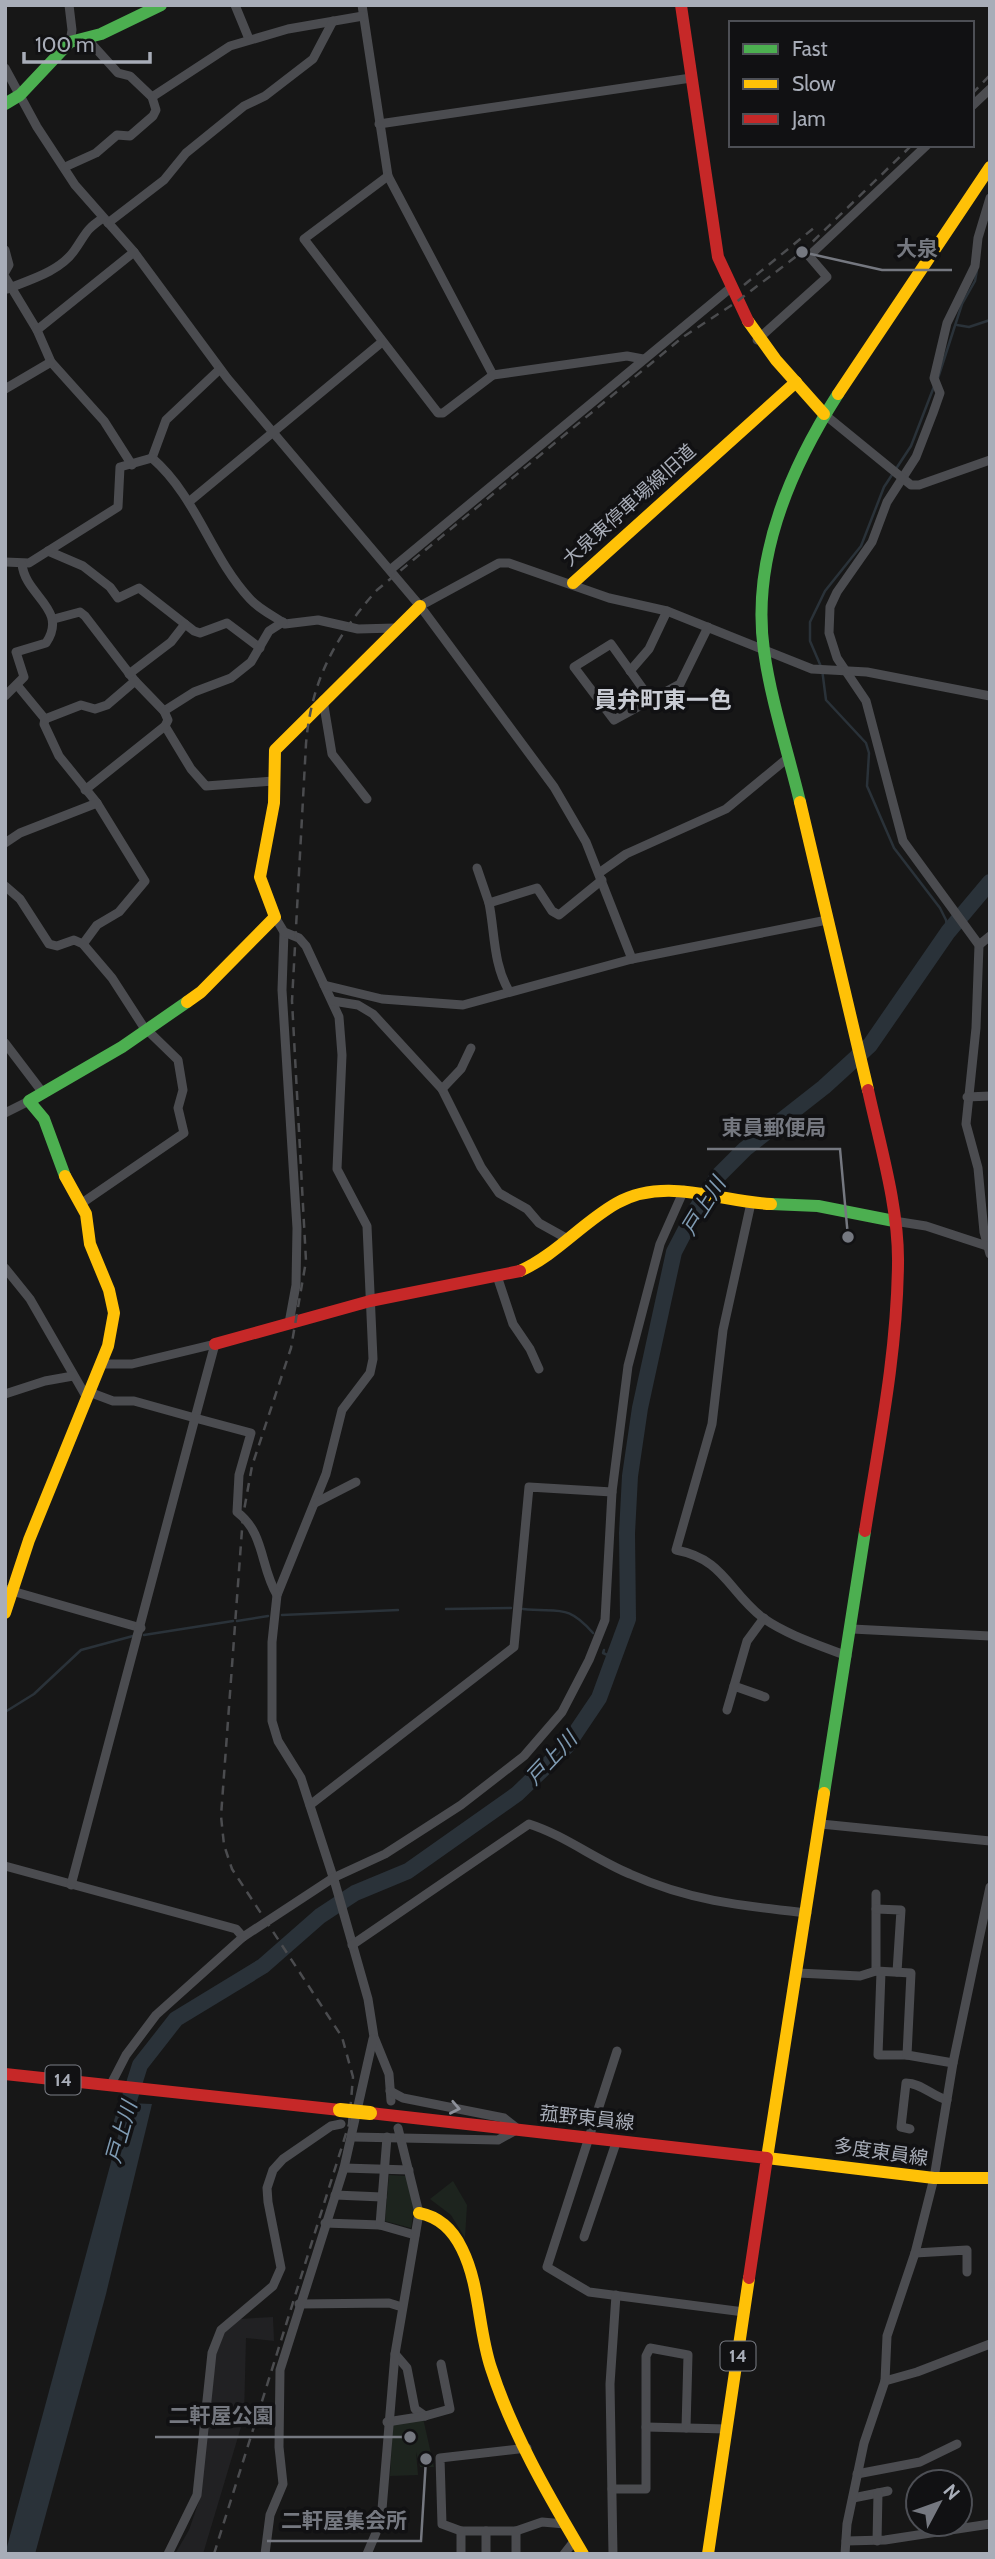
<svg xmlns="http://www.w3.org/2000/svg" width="995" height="2559" font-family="Cabin,'Noto Sans JP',sans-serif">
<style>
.built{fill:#212123}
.green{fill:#1d241e}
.water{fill:#2a3239}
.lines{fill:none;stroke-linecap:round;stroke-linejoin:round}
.stream{stroke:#2a3239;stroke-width:2.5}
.river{stroke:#2a3239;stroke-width:16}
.street{stroke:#4b4c50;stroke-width:9}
.fast{stroke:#4caf50;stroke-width:12}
.slow{stroke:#ffc107;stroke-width:12}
.jam{stroke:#c62828;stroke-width:12}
.rail{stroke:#4b4c4f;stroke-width:2.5;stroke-dasharray:9 7;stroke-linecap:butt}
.slow-bridge{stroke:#ffc107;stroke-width:14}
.oneway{stroke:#8c9099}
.labels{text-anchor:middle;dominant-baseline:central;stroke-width:7;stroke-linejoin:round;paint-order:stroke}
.shield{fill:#111113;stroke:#7b7e86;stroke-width:2}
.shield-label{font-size:18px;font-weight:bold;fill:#a8adb8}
.street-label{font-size:19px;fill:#a8adb8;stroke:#111113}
.water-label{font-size:21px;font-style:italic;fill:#7f9bb3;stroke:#111113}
.quarter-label{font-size:23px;font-weight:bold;fill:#c9ccd4;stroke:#111113}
.leader{fill:none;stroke:#757880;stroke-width:2.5}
.callout-dot{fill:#757880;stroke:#111113;stroke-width:2.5}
.callout-label{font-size:21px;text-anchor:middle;font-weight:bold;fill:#757880;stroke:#111113;stroke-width:7;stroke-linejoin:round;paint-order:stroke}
</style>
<rect width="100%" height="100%" fill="#171717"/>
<!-- built -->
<path class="built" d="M 273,2317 L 274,2341 L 246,2338 L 244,2417 L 203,2554 L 175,2554 L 189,2530 L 199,2501 L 213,2359 L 222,2333 L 239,2319 Z"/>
<!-- green -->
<g class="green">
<path d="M 389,2175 L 406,2176 L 414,2208 L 411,2228 L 385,2221 Z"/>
<path d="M 453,2181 L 467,2205 L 465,2238 L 451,2215 L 430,2199 Z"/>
<path d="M 423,2418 L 434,2467 L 420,2467 L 416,2452 L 418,2475 L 390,2476 L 393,2423 Z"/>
</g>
<!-- water -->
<path class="water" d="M 127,2103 L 152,2104 L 106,2294 L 35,2554 L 5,2554 Z"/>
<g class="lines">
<!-- stream -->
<g class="stream">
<path d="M 957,325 L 969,327 L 990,320"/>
<path d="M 938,378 L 962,304 L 975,281 L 977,270"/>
<path d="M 935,384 L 911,446 L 884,487 L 861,546 L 825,591 L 810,622 L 810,641 L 822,669 L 826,700 L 866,743 L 869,753 L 867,786 L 894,848 L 940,908 L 946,920 L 948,932"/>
<path d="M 446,1609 L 511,1608"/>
<path d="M 523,1609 C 559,1613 567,1603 593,1633"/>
<path d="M 282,1615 L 398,1610"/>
<path d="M 237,1621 L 268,1616"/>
<path d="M 144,1635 L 233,1621"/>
<path d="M 604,1650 L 603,1653 L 616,1659"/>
<path d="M 5,1712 L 34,1694 L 81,1650 L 133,1636"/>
</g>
<!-- river -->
<path class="river" d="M 122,2122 L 140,2065 L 176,2019 L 263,1966 L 320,1916 L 355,1893 L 408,1871 L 517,1794 L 566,1747 L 599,1698 L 628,1619 L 627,1533 L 630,1476 L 640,1408 L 674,1252 L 697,1208 L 718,1176 L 745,1149 L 824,1087 L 870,1045 L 948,932 L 990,882"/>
<!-- street -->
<g class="street">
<path d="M 69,5 L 72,30 L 70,42"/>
<path d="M 235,5 L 249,39"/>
<path d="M 362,5 L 388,176 L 493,375"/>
<path d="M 5,68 L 37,127 L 75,185 L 134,252 L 227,378 L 420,606 L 554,787 L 586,842 L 632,959"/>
<path d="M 152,97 L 230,46 L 288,29 L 363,16"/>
<path d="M 972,106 L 990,89"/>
<path d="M 379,124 L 691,78"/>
<path d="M 65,167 L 96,153 L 117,135 L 130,136 L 153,116 L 156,110 L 152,97 L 130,76 L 118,73 L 89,41"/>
<path d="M 388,176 L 304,239 L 438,413 L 443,413 L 493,375 L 627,356 L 643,359"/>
<path d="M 990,198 L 978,238 L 975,266 L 947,323 L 934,378 L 940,393 L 933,413 L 916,457 L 887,502 L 872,542 L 837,592 L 830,607 L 829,633 L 837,658 L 866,701 L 903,841 L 979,945 L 976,1028 L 966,1124 L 978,1168 L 984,1232 L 990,1254"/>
<path d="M 108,223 L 164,180 L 186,153 L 244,106 L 265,96 L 313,59 L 333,21"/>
<path d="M 5,250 L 9,265 L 5,272"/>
<path d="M 5,277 L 37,330 L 51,362 L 104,421 L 132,465"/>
<path d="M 7,289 C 29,280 59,272 74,251 C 87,233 84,231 103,218"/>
<path d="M 37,330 L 134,252"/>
<path d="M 757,340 L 827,277 L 809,256 L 927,145"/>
<path d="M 5,389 L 51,362"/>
<path d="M 824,414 L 911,485 L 919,485 L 990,460"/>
<path d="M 152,458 C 197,497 210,556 250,599 C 259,609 274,616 285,624 L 318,620 L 358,629 L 395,628"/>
<path d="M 152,458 L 166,420 L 220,369"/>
<path d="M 190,501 L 382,342"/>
<path d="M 48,551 L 83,566 L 110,587 L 118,598 L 139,588 L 194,631 L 200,633 L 227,623 L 260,648"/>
<path d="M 5,562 L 29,563 L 118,507 L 120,467 L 152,458"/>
<path d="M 390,570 L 728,290"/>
<path d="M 420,606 L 499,563 L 509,563 L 609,598 L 667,611 L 812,669 L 867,672 L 990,696"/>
<path d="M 54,619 L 80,612 L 85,616 L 135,681 L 164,711 L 194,692 L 231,678 L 251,662 L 269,631 L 283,622"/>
<path d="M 630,671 L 649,649 L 667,611"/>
<path d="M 129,674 L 171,642 L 185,624"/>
<path d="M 17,685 L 45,719 L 81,705 L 95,709 L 107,705 L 135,681"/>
<path d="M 5,696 L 24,677 L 16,652 L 46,643 C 69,609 25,596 22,564"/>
<path d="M 323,700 L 332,754 L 367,799"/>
<path d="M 651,700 L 611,644 L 574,667 L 614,720 L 680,684 L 708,627"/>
<path d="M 45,719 L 44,724 L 59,756 L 97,803"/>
<path d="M 165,726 L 191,769 L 206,786 L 273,781"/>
<path d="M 85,790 L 165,726 L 168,720 L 164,711"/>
<path d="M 5,843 L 20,833 L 97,803 L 145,881 L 119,912 L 97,925 L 83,944"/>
<path d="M 477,868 L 489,903"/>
<path d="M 599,873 L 626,854 L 726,809 L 789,757"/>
<path d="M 5,886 L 20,899 L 49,944 L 57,946 L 74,940 L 83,944 L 112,978 L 143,1026 L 178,1060 L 183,1090 L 178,1108 L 184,1133 L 82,1203"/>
<path d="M 275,917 L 284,932 L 282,990 L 297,1228 L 296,1285 L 289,1323"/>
<path d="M 284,932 L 299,938 L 306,946 L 339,1017 L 342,1055 L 337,1169 L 367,1226 L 373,1359 L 370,1373 L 342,1410 L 326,1474 L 277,1595 L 272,1642 L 272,1721 L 278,1741 L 301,1778 L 335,1883 L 368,1999 L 374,2037 L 389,2074 L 391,2101"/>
<path d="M 979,945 L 990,936"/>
<path d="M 324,985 L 382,999 L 463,1005 L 632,959 L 827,920"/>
<path d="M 509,991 C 493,964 495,933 489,903 L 537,888 L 552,911 L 559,915 L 602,880"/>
<path d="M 333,1001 L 358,1005 L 373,1014 L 442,1089 L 481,1167 L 499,1193 L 527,1209 L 539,1223 L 566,1238"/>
<path d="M 5,1043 L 43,1093"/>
<path d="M 442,1089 L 461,1069 L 471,1048"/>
<path d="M 967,1097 L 990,1096"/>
<path d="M 5,1113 L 29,1101"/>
<path d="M 751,1203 L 723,1330 L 712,1424 L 676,1550 C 724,1559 728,1591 763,1618 C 787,1635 819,1645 847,1656"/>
<path d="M 894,1221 L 926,1226 L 990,1247"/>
<path d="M 5,1268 L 30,1299 L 87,1398"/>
<path d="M 498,1279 L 513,1324 L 530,1349 L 539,1369"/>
<path d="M 100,1364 L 132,1364 L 215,1344"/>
<path d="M 89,1392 L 113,1401 L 134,1401 L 195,1418 L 215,1344"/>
<path d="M 5,1394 L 45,1381 L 73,1376"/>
<path d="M 315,1503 L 356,1482"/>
<path d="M 5,1589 L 141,1628"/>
<path d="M 852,1629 L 990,1636"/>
<path d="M 734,1686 L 765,1697"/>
<path d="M 727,1710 L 747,1641 L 764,1618"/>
<path d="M 310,1805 L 514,1647 L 529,1487 L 612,1492"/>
<path d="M 821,1824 L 990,1841"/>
<path d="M 5,1866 L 236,1929 L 243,1937"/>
<path d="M 71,1885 L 195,1418 L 251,1433 L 239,1475 L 237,1512 C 265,1533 260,1567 277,1595"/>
<path d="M 876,1894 L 876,1971"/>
<path d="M 876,1909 L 901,1910 L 897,1972"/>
<path d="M 352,1945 L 529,1824 C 564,1835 596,1860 630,1874 C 690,1901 743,1906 807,1913"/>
<path d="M 881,1972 L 878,2055 L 907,2055"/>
<path d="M 798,1973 L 860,1976 L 876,1971 L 911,1973 L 907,2055 L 953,2063"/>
<path d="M 617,2051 L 547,2267 L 589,2292 L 744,2312"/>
<path d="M 111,2084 L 126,2055 L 156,2015 L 243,1937 L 333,1878 L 385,1854 L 461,1805 L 524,1756 L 562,1712 L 589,1660 L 605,1620 L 612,1492 L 628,1366 L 660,1244 L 684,1190"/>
<path d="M 910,2129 L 901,2127 L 906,2083 C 921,2083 932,2096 947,2100"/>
<path d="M 353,2137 L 498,2140 L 518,2129 L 504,2118 L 403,2098 L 390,2091"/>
<path d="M 344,2168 L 409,2170"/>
<path d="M 335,2195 L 382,2197"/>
<path d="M 325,2223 L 380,2225 L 415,2235"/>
<path d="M 380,2225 L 387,2137"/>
<path d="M 584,2237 L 617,2140"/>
<path d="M 915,2253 L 967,2250 L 967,2272"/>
<path d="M 299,2304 L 389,2303 L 402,2307"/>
<path d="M 395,2354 L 407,2368 L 415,2409 L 425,2416 L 450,2409 L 441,2364"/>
<path d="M 885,2381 L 917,2372 L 990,2344"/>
<path d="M 387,2422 L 425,2416"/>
<path d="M 646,2427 L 727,2429"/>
<path d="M 527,2448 L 440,2458 L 442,2524 L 461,2531 L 516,2531 L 542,2522 L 565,2524"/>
<path d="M 857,2474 L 920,2462 L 957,2444"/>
<path d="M 612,2489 L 646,2489 L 646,2356 L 650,2348 L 688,2355 L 686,2428"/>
<path d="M 853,2498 L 888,2491"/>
<path d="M 461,2531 L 461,2554"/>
<path d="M 486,2531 L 486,2554"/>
<path d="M 516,2531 L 516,2554"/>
<path d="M 846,2541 L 885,2540 L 990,2524"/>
<path d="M 877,2541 L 878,2493"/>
<path d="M 168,2554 L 197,2495 L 212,2353 L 221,2330 L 273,2286 L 281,2268 L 268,2202 L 267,2188 L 273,2170 L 283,2159 L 331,2126 L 341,2124"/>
<path d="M 265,2554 L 270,2515 L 283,2484 L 279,2447 L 280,2370 L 344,2168 L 373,2039"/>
<path d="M 367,2554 L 381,2521 L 395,2354 L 419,2213 L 398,2128"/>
<path d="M 564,2554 L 575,2540"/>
<path d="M 613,2554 L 610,2384 L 616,2295"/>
<path d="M 845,2554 L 847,2524 L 864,2443 L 885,2381 L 887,2336 L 915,2253 L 934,2178 L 953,2063 L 990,1887"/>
</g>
<!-- fast -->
<g class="fast">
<path d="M 5,104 L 20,95 L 70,42 L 101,34 L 161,5"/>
<path d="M 800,802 C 788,752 771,701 764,651 C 751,560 790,469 838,394"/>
<path d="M 65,1176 L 44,1119 L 29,1101 L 122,1047 L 187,1002"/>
<path d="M 771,1204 L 818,1206 L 894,1221"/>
<path d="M 824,1793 L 865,1531"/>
</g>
<!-- slow -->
<g class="slow">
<path d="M 748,321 L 776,360 L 824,414"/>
<path d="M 838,394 L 990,167"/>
<path d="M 573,583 L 796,382"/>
<path d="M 800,802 L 868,1090"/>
<path d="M 187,1002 L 201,992 L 275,917 L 260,877 L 274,803 L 275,750 L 420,606"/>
<path d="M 520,1271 C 556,1255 583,1222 617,1203 C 666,1176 720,1202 771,1204"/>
<path d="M 5,1613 L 29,1540 L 108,1346 L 114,1313 L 109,1290 L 90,1244 L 86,1214 L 65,1176"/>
<path d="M 824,1793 L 767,2158 L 934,2178 L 990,2178"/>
<path d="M 419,2213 C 440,2217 453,2230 462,2249 C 480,2285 478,2329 491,2368 C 512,2433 548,2495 583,2554"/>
<path d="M 708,2554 L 749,2278"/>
</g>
<!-- jam -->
<g class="jam">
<path d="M 681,5 L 718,257 L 748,321"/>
<path d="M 215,1344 L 370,1301 L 520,1271"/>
<path d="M 865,1531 C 879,1442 897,1354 898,1264 C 899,1208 880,1145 868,1090"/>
<path d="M 5,2074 L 340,2110"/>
<path d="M 370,2113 L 767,2158 L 749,2278"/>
</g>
<!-- rail -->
<g class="rail">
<path d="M 972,94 L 990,75"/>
<path d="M 744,285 L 815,227"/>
<path d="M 214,2554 L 349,2124 L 353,2077 L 342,2037 L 232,1869 L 224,1845 L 221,1816 L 243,1516 L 252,1466 L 291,1348 L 306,1261 L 292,1001 L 306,744 C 311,681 335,637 377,590 L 683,337 L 735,303 L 802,252 L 912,145"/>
</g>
<!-- slow-bridge -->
<path class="slow-bridge" d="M 340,2110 L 370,2113"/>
</g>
<!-- one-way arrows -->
<defs><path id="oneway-chevron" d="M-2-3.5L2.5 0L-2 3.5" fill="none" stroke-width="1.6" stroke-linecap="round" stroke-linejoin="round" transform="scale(1.75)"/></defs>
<use class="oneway" href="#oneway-chevron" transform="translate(455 2108) rotate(11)"/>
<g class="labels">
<!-- shield labels -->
<g class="shield">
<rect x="45.5" y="2065.5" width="35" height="29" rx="5"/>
<rect x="720.5" y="2341.5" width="35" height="29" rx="5"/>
</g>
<g class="shield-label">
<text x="63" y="2080">14</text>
<text x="738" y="2356">14</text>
</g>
<!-- street labels -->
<g class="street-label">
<text transform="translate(629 505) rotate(-42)">大泉東停車場線旧道</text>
<text transform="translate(587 2118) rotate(6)">菰野東員線</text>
<text transform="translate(881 2152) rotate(8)">多度東員線</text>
</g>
<!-- water labels -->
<g class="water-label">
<text transform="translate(703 1206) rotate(-58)">戸上川</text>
<text transform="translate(551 1758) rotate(-47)">戸上川</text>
<text transform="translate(121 2132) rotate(-74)">戸上川</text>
</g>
<!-- quarter labels -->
<g class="quarter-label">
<text x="663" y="700">員弁町東一色</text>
</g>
</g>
<!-- callouts -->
<path class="leader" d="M802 252L882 270H952M848 1237L840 1149H707M410 2437L288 2437H155M426 2459L421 2541H267"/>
<g class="callout-dot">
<circle cx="802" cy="252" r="7"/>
<circle cx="848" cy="1237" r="7"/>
<circle cx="410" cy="2437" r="7"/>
<circle cx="426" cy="2459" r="7"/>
</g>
<g class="callout-label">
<text x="917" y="256">大泉</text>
<text x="774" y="1135">東員郵便局</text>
<text x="221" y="2423">二軒屋公園</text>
<text x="344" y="2528">二軒屋集会所</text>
</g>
<!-- border -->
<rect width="995" height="2559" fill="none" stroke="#a8adb8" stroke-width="14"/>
<!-- legend -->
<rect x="729" y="21" width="245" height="126" fill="#111113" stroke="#4d4f55" stroke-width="2"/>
<rect x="743" y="44" width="35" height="10" fill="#4caf50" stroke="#4d4f55" stroke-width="2"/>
<text x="792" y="56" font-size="21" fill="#a8adb8">Fast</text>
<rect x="743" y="79" width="35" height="10" fill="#ffc107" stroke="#4d4f55" stroke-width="2"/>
<text x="792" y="91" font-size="21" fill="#a8adb8">Slow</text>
<rect x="743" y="114" width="35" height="10" fill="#c62828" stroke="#4d4f55" stroke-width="2"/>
<text x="792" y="126" font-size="21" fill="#a8adb8">Jam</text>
<!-- north arrow -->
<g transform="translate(939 2503) rotate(49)"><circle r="33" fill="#111113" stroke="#4d4f55" stroke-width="2"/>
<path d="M0-5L12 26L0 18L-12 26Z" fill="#757880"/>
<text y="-10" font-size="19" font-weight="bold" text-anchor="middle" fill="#a8adb8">N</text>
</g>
<!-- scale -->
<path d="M24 52v10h126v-10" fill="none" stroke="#a8adb8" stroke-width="3.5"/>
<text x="35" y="52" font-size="21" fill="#a8adb8" stroke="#111113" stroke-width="5" paint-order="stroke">100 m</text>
</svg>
